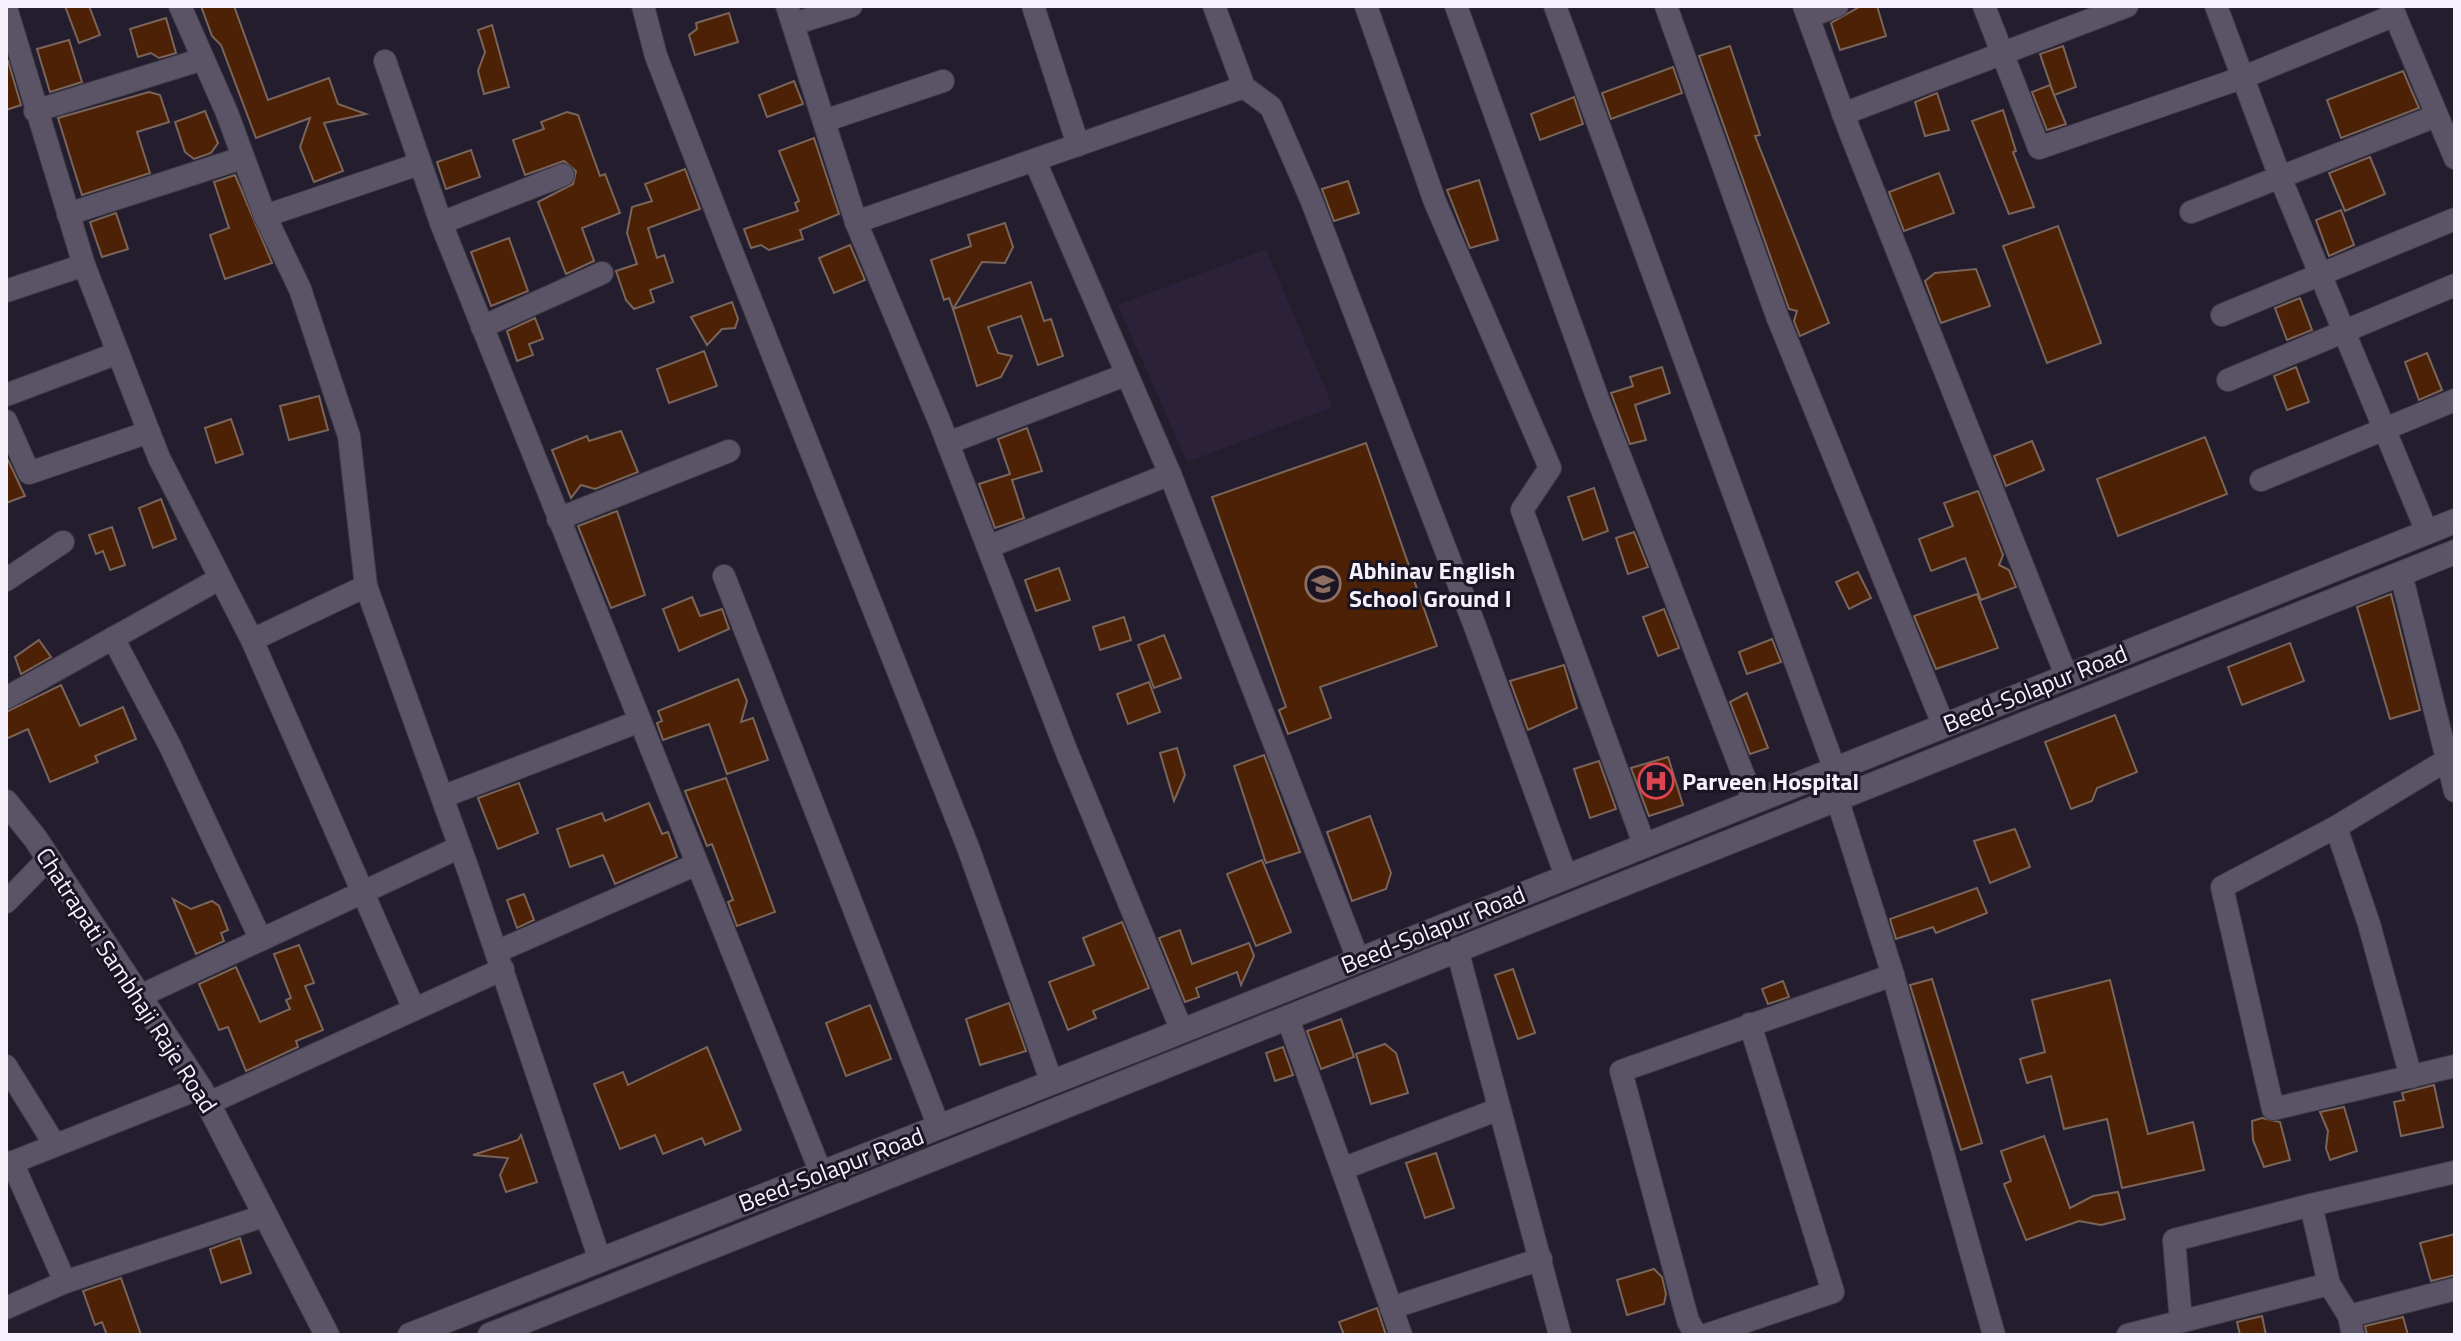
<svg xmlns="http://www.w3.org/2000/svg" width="2461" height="1341" font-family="'Titillium Web',sans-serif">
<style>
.built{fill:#2b2239}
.building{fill:#4d2105;stroke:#7a655b;stroke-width:2}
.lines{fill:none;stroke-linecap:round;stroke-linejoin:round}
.street-casing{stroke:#3f3b48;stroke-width:24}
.secondary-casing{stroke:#3f3b48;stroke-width:26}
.street{stroke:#5b5467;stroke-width:22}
.secondary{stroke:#5b5467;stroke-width:24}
.labels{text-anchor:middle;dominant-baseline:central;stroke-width:6;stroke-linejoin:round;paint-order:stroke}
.poi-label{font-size:24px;font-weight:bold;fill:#f6f2fd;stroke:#1a1423;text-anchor:start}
.street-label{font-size:24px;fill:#f6f2fd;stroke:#1a1423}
</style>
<rect width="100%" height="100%" fill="#231d2d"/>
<!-- built -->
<path class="built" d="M 1266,249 L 1333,407 L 1187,462 L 1118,305 Z"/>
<!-- building -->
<g class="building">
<path d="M 65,6 L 89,6 L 100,35 L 79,43 Z"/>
<path d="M 201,6 L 234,6 L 268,100 L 329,78 L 338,104 L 366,114 L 324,123 L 343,171 L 314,182 L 300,147 L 310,118 L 256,138 L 221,45 L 212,36 Z"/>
<path d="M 1861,6 L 1877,6 L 1886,36 L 1840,50 L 1831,23 Z"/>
<path d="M 729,13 L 738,42 L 695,55 L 689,35 L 697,29 L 696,23 Z"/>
<path d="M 166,18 L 176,53 L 159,58 L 151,53 L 138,57 L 130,29 Z"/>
<path d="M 492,25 L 509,87 L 484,94 L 478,71 L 485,52 L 478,30 Z"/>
<path d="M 69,40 L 82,82 L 50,92 L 37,49 Z"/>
<path d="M 1730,46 L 1760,135 L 1755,136 L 1829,323 L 1800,336 L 1794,321 L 1797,311 L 1789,309 L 1699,56 Z"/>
<path d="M 2063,46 L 2076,87 L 2054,95 L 2066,124 L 2047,130 L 2032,92 L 2050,85 L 2054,95 L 2040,54 Z"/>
<path d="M 8,61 L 21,105 L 6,110 L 6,62 Z"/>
<path d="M 1673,67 L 1682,93 L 1611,119 L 1602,93 Z"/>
<path d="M 2403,71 L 2419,108 L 2341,138 L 2327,100 Z"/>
<path d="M 794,81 L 803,104 L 767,117 L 759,95 Z"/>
<path d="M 149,92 L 160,95 L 169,122 L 137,132 L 150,173 L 82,195 L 58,118 Z"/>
<path d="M 1937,93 L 1949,130 L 1925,136 L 1915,102 Z"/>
<path d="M 1574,97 L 1583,124 L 1540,140 L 1531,114 Z"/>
<path d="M 2003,110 L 2016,151 L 2013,152 L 2034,207 L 2009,214 L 1972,121 Z"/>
<path d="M 205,111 L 218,143 L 211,153 L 194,159 L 185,152 L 175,122 Z"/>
<path d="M 567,112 L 578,115 L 600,176 L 605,174 L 620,213 L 582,228 L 594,261 L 566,274 L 538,202 L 573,184 L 576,171 L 564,161 L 525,175 L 513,140 L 544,129 L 541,122 Z"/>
<path d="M 814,138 L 839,214 L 800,230 L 803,239 L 769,250 L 761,245 L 751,248 L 744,229 L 798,211 L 795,203 L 799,201 L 779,151 Z"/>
<path d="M 471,150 L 480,177 L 446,189 L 437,162 Z"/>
<path d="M 2370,157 L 2385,194 L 2345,211 L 2329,173 Z"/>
<path d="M 685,169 L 700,209 L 648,228 L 657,258 L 664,255 L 673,282 L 650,290 L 654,302 L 634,309 L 626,300 L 616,271 L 637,264 L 627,233 L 632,207 L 652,201 L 645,184 Z"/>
<path d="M 1939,173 L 1954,213 L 1904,231 L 1889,192 Z"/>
<path d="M 235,175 L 272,263 L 225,279 L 210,235 L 229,228 L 214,182 Z"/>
<path d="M 1479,180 L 1498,240 L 1470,248 L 1447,190 Z"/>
<path d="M 1348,181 L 1359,213 L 1334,221 L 1322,189 Z"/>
<path d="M 2341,210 L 2354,245 L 2329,256 L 2316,220 Z"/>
<path d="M 116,213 L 128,249 L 102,257 L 90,222 Z"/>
<path d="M 1005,223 L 1013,247 L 1005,263 L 982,262 L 953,309 L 949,298 L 944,300 L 931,260 L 971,246 L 968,235 Z"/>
<path d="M 2058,226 L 2101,343 L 2047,363 L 2003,246 Z"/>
<path d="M 509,238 L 528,291 L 491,306 L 471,252 Z"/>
<path d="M 850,245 L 865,280 L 834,293 L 819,258 Z"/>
<path d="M 1976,269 L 1990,306 L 1941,323 L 1925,281 L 1935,273 Z"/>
<path d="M 1031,282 L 1044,321 L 1051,319 L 1063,356 L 1038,365 L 1021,316 L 988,327 L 998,353 L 1012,356 L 1001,377 L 977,386 L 953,309 Z"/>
<path d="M 2300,298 L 2312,330 L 2287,340 L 2275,308 Z"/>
<path d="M 732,302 L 738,319 L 735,328 L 722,329 L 707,345 L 691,317 Z"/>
<path d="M 535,318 L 543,339 L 529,344 L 533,355 L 517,361 L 507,331 Z"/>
<path d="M 704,351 L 717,386 L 669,403 L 657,369 Z"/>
<path d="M 2427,353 L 2442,390 L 2419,400 L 2405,362 Z"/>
<path d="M 1662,367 L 1670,393 L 1635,405 L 1646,440 L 1630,444 L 1611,393 L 1633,386 L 1630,377 Z"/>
<path d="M 2296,367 L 2309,402 L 2287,410 L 2274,376 Z"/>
<path d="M 319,396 L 328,430 L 289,440 L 280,406 Z"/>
<path d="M 231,419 L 243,454 L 216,463 L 205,428 Z"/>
<path d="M 1027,428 L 1042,471 L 1012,480 L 1024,518 L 995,528 L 979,484 L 1010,474 L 998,439 Z"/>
<path d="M 621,431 L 638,472 L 595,489 L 581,485 L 571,498 L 552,450 L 587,436 L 589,441 Z"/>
<path d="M 2205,437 L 2227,494 L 2118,536 L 2097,479 Z"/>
<path d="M 2032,441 L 2044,470 L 2006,486 L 1994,456 Z"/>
<path d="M 1366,443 L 1437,646 L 1320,687 L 1331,718 L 1288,734 L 1279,710 L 1286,707 L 1212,497 Z"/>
<path d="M 6,456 L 25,496 L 6,503 Z"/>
<path d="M 1594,488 L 1608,531 L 1583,540 L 1568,497 Z"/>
<path d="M 1978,491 L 2003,555 L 1999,565 L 2009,570 L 2016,587 L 1981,600 L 1965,558 L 1931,571 L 1919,539 L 1953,526 L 1944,503 Z"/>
<path d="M 161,499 L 176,539 L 153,548 L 139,508 Z"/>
<path d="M 617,511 L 645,595 L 611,608 L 578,526 Z"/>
<path d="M 112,527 L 125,565 L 110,570 L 103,551 L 96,554 L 89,535 Z"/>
<path d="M 1634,532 L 1648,567 L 1628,574 L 1616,538 Z"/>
<path d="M 1059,568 L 1070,600 L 1036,611 L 1025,580 Z"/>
<path d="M 1858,572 L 1871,598 L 1849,609 L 1836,582 Z"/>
<path d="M 1977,594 L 1998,648 L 1936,669 L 1914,616 Z"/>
<path d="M 2391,594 L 2420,710 L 2390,719 L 2357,607 Z"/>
<path d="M 692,597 L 700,616 L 722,609 L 729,629 L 679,651 L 663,609 Z"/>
<path d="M 1664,609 L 1679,648 L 1658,656 L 1643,617 Z"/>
<path d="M 1124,617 L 1131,640 L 1100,650 L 1093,627 Z"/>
<path d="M 1164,635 L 1181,678 L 1154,688 L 1138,645 Z"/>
<path d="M 1772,639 L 1781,662 L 1747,674 L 1739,652 Z"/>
<path d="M 39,640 L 51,657 L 21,674 L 15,657 Z"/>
<path d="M 2290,643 L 2304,681 L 2242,705 L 2228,667 Z"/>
<path d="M 1564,665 L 1577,708 L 1528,730 L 1510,681 Z"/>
<path d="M 738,679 L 747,701 L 741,722 L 753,718 L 768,760 L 727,774 L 709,724 L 663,740 L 657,723 L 662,721 L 658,711 Z"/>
<path d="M 1149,682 L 1160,712 L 1128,724 L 1117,694 Z"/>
<path d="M 61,685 L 80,726 L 123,707 L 136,739 L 95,756 L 98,762 L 50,782 L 28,729 L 6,739 L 6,712 Z"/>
<path d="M 1747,693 L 1768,748 L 1750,754 L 1730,702 Z"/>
<path d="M 2115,715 L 2137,772 L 2097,788 L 2092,801 L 2071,809 L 2045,742 Z"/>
<path d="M 1177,748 L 1185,775 L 1174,801 L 1160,753 Z"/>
<path d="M 1264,755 L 1300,852 L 1266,863 L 1234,766 Z"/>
<path d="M 1668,757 L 1683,805 L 1649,816 L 1631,768 Z"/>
<path d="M 1599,761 L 1616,809 L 1590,818 L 1574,769 Z"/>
<path d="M 726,778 L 775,912 L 737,926 L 728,902 L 733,900 L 712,844 L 707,846 L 685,791 Z"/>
<path d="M 519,783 L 538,833 L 498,849 L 478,798 Z"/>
<path d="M 649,803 L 662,834 L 668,832 L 677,857 L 615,884 L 603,855 L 570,867 L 557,829 L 602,813 L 605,821 Z"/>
<path d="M 1370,816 L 1391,873 L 1386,889 L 1352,901 L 1327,832 Z"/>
<path d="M 2015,829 L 2030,867 L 1990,883 L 1974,841 Z"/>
<path d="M 1262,860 L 1291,932 L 1256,946 L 1227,874 Z"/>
<path d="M 1977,888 L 1987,913 L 1936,933 L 1933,927 L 1896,939 L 1890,919 Z"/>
<path d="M 524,894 L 534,920 L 517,928 L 507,900 Z"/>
<path d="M 173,899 L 191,909 L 212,901 L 219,906 L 228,930 L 221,933 L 224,941 L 196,954 Z"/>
<path d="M 1122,922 L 1149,988 L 1093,1011 L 1096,1018 L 1068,1030 L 1049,982 L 1094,965 L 1083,938 Z"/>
<path d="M 1180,930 L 1192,964 L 1249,943 L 1254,956 L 1241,985 L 1237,972 L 1196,988 L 1199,997 L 1185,1002 L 1159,938 Z"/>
<path d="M 299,945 L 314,983 L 305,986 L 323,1030 L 296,1041 L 298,1047 L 246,1071 L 228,1027 L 219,1030 L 199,984 L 236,967 L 260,1022 L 290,1009 L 286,1000 L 291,998 L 274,954 Z"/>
<path d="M 1513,969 L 1535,1033 L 1518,1039 L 1495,975 Z"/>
<path d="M 1932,979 L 1982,1143 L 1961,1150 L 1910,985 Z"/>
<path d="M 2110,980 L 2148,1134 L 2193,1122 L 2204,1170 L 2122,1188 L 2107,1119 L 2064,1129 L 2051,1076 L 2027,1083 L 2020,1059 L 2045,1052 L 2032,1000 Z"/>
<path d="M 1783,981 L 1789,997 L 1768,1004 L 1762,989 Z"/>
<path d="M 1009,1003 L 1026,1051 L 980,1065 L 966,1019 Z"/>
<path d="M 870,1005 L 891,1059 L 846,1076 L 826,1023 Z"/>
<path d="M 1341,1019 L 1354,1057 L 1321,1069 L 1307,1031 Z"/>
<path d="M 1385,1044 L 1396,1053 L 1408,1093 L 1371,1104 L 1356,1054 Z"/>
<path d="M 707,1047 L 741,1130 L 705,1145 L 702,1138 L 663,1154 L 655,1135 L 620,1149 L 594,1084 L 623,1072 L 628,1085 Z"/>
<path d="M 1283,1047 L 1293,1075 L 1275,1081 L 1266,1053 Z"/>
<path d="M 2434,1085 L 2443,1127 L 2401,1136 L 2394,1102 L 2404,1100 L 2402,1093 Z"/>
<path d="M 2344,1107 L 2357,1151 L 2330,1160 L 2326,1148 L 2328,1131 L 2320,1112 Z"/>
<path d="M 2262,1118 L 2280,1122 L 2290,1160 L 2264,1167 L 2253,1140 L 2252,1121 Z"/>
<path d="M 521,1135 L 537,1182 L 506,1192 L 500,1175 L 508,1158 L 473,1155 L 518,1140 Z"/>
<path d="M 2044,1136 L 2070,1208 L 2093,1196 L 2118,1192 L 2125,1219 L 2101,1225 L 2079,1221 L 2026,1240 L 2004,1184 L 2011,1181 L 2001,1151 Z"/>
<path d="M 1436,1153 L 1454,1208 L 1425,1218 L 1406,1163 Z"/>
<path d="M 2455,1234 L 2455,1275 L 2431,1281 L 2420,1243 Z"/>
<path d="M 240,1238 L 251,1273 L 221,1283 L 210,1249 Z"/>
<path d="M 1654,1269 L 1662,1277 L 1666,1294 L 1664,1304 L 1627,1315 L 1617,1280 Z"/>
<path d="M 121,1278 L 141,1335 L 107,1335 L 102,1322 L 95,1325 L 83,1291 Z"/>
<path d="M 1377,1308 L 1386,1335 L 1344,1335 L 1339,1322 Z"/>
<path d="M 2262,1316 L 2266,1335 L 2240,1335 L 2237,1322 Z"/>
<path d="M 2403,1317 L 2408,1335 L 2367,1335 L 2365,1326 Z"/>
</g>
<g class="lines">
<defs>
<g id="street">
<path d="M 180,6 L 227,113 L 265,216 L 300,289 L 349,436 L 366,586"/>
<path d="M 643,6 L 656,56 L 732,252 L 969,850 L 1052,1083"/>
<path d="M 787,6 L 856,222 L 940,423 L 1066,750 L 1182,1031"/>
<path d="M 1033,6 L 1078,145"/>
<path d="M 1214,6 L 1244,87 L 1271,107 L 1311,199 L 1476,629 L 1566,876"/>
<path d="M 1366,6 L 1435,202 L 1550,468 L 1522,510 L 1644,844"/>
<path d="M 1456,6 L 1599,402 L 1753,800"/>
<path d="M 1555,6 L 1834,767"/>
<path d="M 1666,6 L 1777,316 L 1943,724"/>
<path d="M 1804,6 L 1850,132 L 2066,675"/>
<path d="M 1984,6 L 2039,148 L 2244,77 L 2395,15"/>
<path d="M 2216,6 L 2280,177 L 2427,532"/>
<path d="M 2391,6 L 2455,158"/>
<path d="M 6,8 L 84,265 L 159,458 L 252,640 L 366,586 L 469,872 L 600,1260"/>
<path d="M 1808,17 L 1837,6"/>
<path d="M 793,24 L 851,6"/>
<path d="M 385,61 L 441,223 L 821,1173"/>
<path d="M 35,111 L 203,59"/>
<path d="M 1843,114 L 2127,6"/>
<path d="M 824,121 L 943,81"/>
<path d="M 1035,161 L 1170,474 L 1358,959"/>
<path d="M 2191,212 L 2436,116"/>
<path d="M 68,214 L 242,158"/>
<path d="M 265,216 L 419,164"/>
<path d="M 856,222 L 1244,87"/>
<path d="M 441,223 L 563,175"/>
<path d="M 6,291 L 84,265"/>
<path d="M 2222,315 L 2455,219"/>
<path d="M 482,327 L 602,273"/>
<path d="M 2228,380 L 2455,285"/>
<path d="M 6,395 L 118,353"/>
<path d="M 6,421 L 29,473 L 149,432"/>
<path d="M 948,443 L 1125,375"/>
<path d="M 2261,480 L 2455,400"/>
<path d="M 558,519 L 729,451"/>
<path d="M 988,547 L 1170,474"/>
<path d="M 2401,574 L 2455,791"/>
<path d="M 724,576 L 939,1127"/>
<path d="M 6,580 L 63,542"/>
<path d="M 113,638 L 170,746 L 261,940"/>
<path d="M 252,640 L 414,1009"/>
<path d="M 6,698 L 219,579"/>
<path d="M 2455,755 L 2336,827 L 2222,887 L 2273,1109 L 2455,1066"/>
<path d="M 442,797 L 640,721"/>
<path d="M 1837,798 L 1893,975 L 1994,1335"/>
<path d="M 2336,827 L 2369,924 L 2411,1077"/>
<path d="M 6,902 L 49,858"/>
<path d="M 1457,949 L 1560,1335"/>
<path d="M 496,952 L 697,864"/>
<path d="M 140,996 L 460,847"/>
<path d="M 1288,1019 L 1342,1169"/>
<path d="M 6,1066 L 55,1145"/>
<path d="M 209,1103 L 503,969"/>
<path d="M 12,1162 L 65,1282"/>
<path d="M 6,1165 L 200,1088"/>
<path d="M 6,1308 L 65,1282 L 266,1215"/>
<path d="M 1391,1308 L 1541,1259"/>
<path d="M 2349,1316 L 2455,1289"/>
<path d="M 2181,1321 L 2174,1240 L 2311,1205"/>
<path d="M 1401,1335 L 1342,1169 L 1499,1109"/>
<path d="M 1696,1335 L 1688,1321 L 1621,1071 L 1893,975"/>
<path d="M 1706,1335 L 1833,1292 L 1750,1024"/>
<path d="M 2128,1335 L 2329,1284"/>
<path d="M 2353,1335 L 2349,1316 L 2329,1284 L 2311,1205 L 2455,1172"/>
</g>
<g id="secondary">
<path d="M 6,802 L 35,838 L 200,1088 L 327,1335"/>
<path d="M 410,1335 L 1147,1045 L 2455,521"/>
<path d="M 490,1335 C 1146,1077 1800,813 2455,552"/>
</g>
</defs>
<!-- street casing -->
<use href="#street" class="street-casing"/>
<!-- secondary casing -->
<use href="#secondary" class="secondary-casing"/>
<!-- street -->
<use href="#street" class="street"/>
<!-- secondary -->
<use href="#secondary" class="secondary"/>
</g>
<!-- icons -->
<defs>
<symbol id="school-ring" viewBox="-11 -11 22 22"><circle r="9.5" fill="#1a1423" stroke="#8d6e63" stroke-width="1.5"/><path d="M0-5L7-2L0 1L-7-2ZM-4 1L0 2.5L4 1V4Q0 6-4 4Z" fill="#8d6e63"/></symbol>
<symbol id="hospital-ring" viewBox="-11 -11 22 22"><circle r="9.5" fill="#1a1423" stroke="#e0444e" stroke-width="1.5"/><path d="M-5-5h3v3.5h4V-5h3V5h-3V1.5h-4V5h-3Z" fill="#e0444e"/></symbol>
</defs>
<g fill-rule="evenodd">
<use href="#school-ring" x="1303" y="564" width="40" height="40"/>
<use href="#hospital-ring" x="1636" y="761" width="40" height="40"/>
</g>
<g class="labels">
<!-- poi labels -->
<g class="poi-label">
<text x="1349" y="570">Abhinav English<tspan x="1349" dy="28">School Ground I</tspan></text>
<text x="1682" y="781">Parveen Hospital</text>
</g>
<!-- street labels -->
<g class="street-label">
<text transform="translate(2035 688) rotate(-22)">Beed-Solapur Road</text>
<text transform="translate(1433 929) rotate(-22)">Beed-Solapur Road</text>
<text transform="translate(127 980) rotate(57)">Chatrapati Sambhaji Raje Road</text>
<text transform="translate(831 1169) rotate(-21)">Beed-Solapur Road</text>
</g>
</g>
<!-- border -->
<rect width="2461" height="1341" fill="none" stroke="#f6f2fd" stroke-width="16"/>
</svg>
